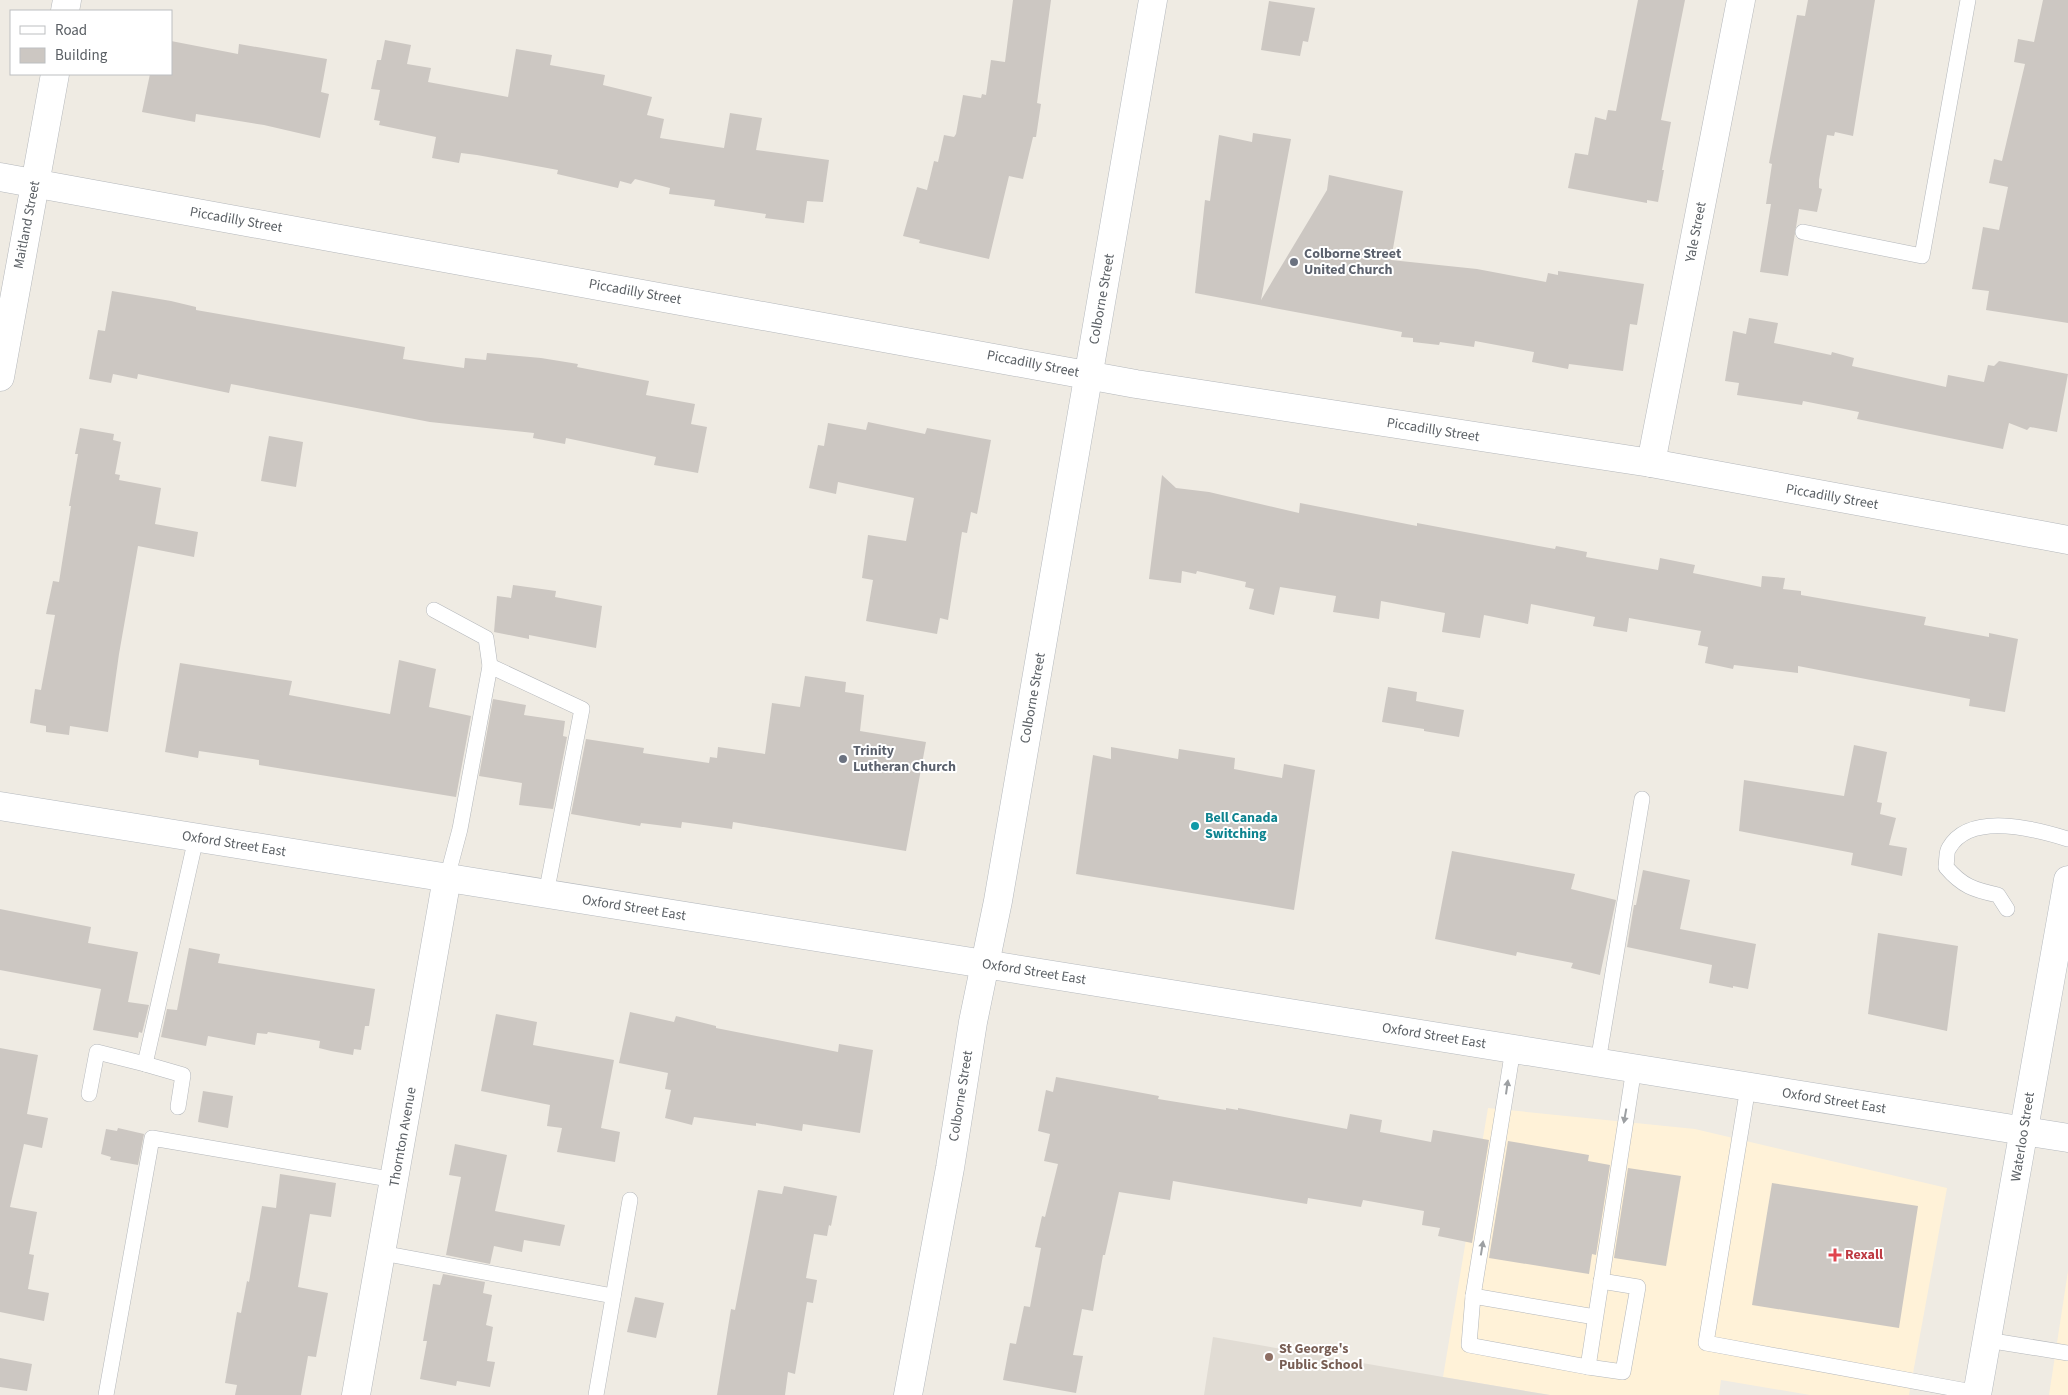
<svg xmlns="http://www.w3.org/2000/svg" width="2068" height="1395" font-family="'Source Sans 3',sans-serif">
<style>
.commercial{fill:#fff2d8}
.education{fill:#e1dcd4}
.building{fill:#ccc7c2}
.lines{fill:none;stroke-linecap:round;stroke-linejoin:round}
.lane-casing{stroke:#b4b7bb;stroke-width:16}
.street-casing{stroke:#b4b7bb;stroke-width:29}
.secondary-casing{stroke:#b5b9be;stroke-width:29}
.lane{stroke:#fff;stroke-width:15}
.street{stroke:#fff;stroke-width:28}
.secondary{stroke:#fff;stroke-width:28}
.oneway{fill:#9da0a3}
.worship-dot{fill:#6b7280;stroke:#fff;stroke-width:2}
.culture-dot{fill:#0f9aa8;stroke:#fff;stroke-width:2}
.health-dot{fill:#e0444e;stroke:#fff;stroke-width:2}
.education-dot{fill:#8d6e63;stroke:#fff;stroke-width:2}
.labels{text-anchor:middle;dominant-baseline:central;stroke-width:4;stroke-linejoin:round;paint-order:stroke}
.street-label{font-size:14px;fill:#5b6065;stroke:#fff}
.worship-label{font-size:14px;font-weight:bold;fill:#5b616d;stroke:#fff;text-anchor:start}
.culture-label{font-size:14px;font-weight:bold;fill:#0d838f;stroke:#fff;text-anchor:start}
.health-label{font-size:14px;font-weight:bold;fill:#be3a42;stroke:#fff;text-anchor:start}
.education-label{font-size:14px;font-weight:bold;fill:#785e54;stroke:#fff;text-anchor:start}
</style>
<rect width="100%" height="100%" fill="#efebe3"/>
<!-- commercial -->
<g class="commercial">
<path d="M 1488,1108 L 1695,1129 L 1947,1188 L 1909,1395 L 1810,1395 L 1721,1380 L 1719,1395 L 1550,1395 L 1443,1377 Z"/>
<path d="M 2068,1271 L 2068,1395 L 2049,1395 Z"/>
</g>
<!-- education -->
<path class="education" d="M 1213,1337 L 1443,1377 L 1550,1395 L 1204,1395 Z"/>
<!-- building -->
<g class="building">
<path d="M 1013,0 L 1051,0 L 1037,103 L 1041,104 L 1036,137 L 1033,137 L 1023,179 L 1009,176 L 989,259 L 919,243 L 920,240 L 903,236 L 917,187 L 927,190 L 934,161 L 938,162 L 944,135 L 954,137 L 956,134 L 963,95 L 981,98 L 982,94 L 986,95 L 991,60 L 1005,62 Z"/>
<path d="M 1638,0 L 1685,0 L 1661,120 L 1671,122 L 1662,170 L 1664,170 L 1658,202 L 1647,200 L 1647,203 L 1568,188 L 1575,153 L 1588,155 L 1595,117 L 1606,120 L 1608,110 L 1616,111 Z"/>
<path d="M 1808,0 L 1875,0 L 1853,136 L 1835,132 L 1834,136 L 1827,135 L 1819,180 L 1819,188 L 1822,189 L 1817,212 L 1799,209 L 1788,276 L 1760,272 L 1771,204 L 1766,204 L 1772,164 L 1769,163 L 1797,15 L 1805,16 Z"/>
<path d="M 2043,0 L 2068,0 L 2068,323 L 1986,310 L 1989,291 L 1972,289 L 1983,227 L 1999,230 L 2008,187 L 1989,183 L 1994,159 L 2002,161 L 2025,64 L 2014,62 L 2018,39 L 2034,42 Z"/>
<path d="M 1269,1 L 1315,8 L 1308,42 L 1303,41 L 1300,56 L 1261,50 Z"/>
<path d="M 385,40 L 411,45 L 407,64 L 431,68 L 428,82 L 508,97 L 516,49 L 552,55 L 550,65 L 605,75 L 603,85 L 652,97 L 647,115 L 664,119 L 660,138 L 724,148 L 730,113 L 762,118 L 756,150 L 829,160 L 823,202 L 807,201 L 804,223 L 765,218 L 766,214 L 714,206 L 715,200 L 669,194 L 670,188 L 635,179 L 631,184 L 620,181 L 618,188 L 557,174 L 558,170 L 477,155 L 461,153 L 459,163 L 432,158 L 436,137 L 379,125 L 380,121 L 374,120 L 380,90 L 371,89 L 377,60 L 381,60 Z"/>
<path d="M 171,41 L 238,54 L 239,44 L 327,59 L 321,92 L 329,94 L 320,138 L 264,125 L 196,114 L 195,122 L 142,112 L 150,74 L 171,74 Z"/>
<path d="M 1253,133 L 1291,139 L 1261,300 L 1327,190 L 1329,175 L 1403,191 L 1391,260 L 1477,269 L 1546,282 L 1548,273 L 1558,275 L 1558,271 L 1644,284 L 1637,325 L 1630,324 L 1623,371 L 1569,364 L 1568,369 L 1532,362 L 1534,352 L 1475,341 L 1474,347 L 1440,342 L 1439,345 L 1413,342 L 1413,338 L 1401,337 L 1402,332 L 1195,293 L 1205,200 L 1210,201 L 1219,135 L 1252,142 Z"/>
<path d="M 112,291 L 171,301 L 196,307 L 196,310 L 405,347 L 403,359 L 464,368 L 465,358 L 486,360 L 487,353 L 541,358 L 578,364 L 577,367 L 649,381 L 646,395 L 695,404 L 691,424 L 707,427 L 698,473 L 654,465 L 656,457 L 566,438 L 565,444 L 533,438 L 534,433 L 430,422 L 231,384 L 229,393 L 138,374 L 137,379 L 113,374 L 111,383 L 89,379 L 98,330 L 105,331 Z"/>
<path d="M 1749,318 L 1778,323 L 1774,343 L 1831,355 L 1832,352 L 1854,358 L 1852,366 L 1946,387 L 1948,375 L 1984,382 L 1988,365 L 1994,366 L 1999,361 L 2068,374 L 2057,432 L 2030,427 L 2027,430 L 2009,423 L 2003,449 L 1857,419 L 1859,412 L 1803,401 L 1802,405 L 1737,395 L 1739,383 L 1725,381 L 1733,331 L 1746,334 Z"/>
<path d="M 868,422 L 925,434 L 927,428 L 991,440 L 977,514 L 971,512 L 967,533 L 962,532 L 948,620 L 940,618 L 937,634 L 866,621 L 873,580 L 862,578 L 868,535 L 906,541 L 914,498 L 838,482 L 836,494 L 809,488 L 818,445 L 824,446 L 828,423 L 866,430 Z"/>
<path d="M 80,428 L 114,434 L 113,440 L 121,442 L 115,474 L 120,475 L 119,480 L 161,488 L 155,524 L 198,532 L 194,557 L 138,546 L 119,654 L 108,732 L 70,726 L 69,735 L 46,732 L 46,726 L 30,723 L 35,689 L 41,690 L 55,615 L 46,614 L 53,581 L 59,582 L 71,506 L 69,506 L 78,454 L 75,454 Z"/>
<path d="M 269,436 L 303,442 L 296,487 L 261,481 Z"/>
<path d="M 1162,475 L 1176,488 L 1209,492 L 1299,513 L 1300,503 L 1417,526 L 1417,523 L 1555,549 L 1556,546 L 1587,552 L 1586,557 L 1658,570 L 1660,558 L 1695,565 L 1693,573 L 1761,587 L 1762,576 L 1785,578 L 1783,589 L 1801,591 L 1801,595 L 1926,617 L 1924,625 L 1989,637 L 1989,633 L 2018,639 L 2005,712 L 1969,706 L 1970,699 L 1798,666 L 1798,673 L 1734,665 L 1733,669 L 1705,663 L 1708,647 L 1698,645 L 1701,631 L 1629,618 L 1627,632 L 1593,626 L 1595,617 L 1531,604 L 1528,624 L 1484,615 L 1480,638 L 1442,632 L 1445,613 L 1381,601 L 1379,619 L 1333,612 L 1336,596 L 1280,587 L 1274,615 L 1249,609 L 1254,589 L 1245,587 L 1246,582 L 1197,571 L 1196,574 L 1182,571 L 1181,583 L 1149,579 Z"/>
<path d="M 513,585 L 556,591 L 555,597 L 602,606 L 596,648 L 529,635 L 529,639 L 494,632 L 497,596 L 511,598 Z"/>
<path d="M 399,660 L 436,669 L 429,707 L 471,716 L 456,797 L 259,765 L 259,760 L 199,751 L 198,758 L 165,752 L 180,663 L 292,681 L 289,695 L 390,714 Z"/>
<path d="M 805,676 L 846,682 L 845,692 L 864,695 L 860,731 L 926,742 L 906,851 L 733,822 L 732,829 L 682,822 L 681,828 L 641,823 L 640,826 L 571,814 L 586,739 L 644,748 L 643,753 L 709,763 L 710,757 L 717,758 L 718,747 L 765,754 L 772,703 L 800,707 Z"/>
<path d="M 1388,687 L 1417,692 L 1416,701 L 1464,710 L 1459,737 L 1424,731 L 1424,729 L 1382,722 Z"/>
<path d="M 493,699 L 526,705 L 524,715 L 565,721 L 563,736 L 567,737 L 553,809 L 519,805 L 522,783 L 479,776 Z"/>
<path d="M 1854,745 L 1887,752 L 1877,802 L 1882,803 L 1880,814 L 1896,818 L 1889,845 L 1907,848 L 1902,876 L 1851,865 L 1853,853 L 1739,831 L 1744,780 L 1844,796 Z"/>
<path d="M 1111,747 L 1178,759 L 1179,749 L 1235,758 L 1234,769 L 1282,778 L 1284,764 L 1315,770 L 1294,910 L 1076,874 L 1093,755 L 1111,759 Z"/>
<path d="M 1452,851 L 1575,874 L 1571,889 L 1616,900 L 1600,975 L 1571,968 L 1573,963 L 1517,952 L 1516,956 L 1435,939 Z"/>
<path d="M 1643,870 L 1690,880 L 1680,929 L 1756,944 L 1748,989 L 1733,986 L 1733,988 L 1709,983 L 1712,965 L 1627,947 L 1634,905 L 1636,905 Z"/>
<path d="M 0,909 L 91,927 L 88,943 L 138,952 L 128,1002 L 149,1005 L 142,1033 L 139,1032 L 138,1038 L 93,1030 L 101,989 L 0,970 Z"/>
<path d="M 1878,933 L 1958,946 L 1947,1031 L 1868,1014 Z"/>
<path d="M 189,948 L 220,954 L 218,963 L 375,989 L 369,1026 L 365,1026 L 361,1050 L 354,1049 L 353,1055 L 331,1051 L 319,1048 L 320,1041 L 268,1032 L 267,1034 L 257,1033 L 255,1045 L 208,1036 L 206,1046 L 161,1037 L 167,1009 L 177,1010 Z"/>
<path d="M 630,1012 L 674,1022 L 676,1016 L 716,1026 L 716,1028 L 838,1052 L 839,1044 L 873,1050 L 860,1133 L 803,1124 L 802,1131 L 756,1123 L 756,1126 L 694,1117 L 692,1125 L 665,1118 L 671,1090 L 665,1089 L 668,1073 L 619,1063 Z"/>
<path d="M 496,1014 L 537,1022 L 533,1045 L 614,1060 L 601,1128 L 620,1132 L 615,1162 L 557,1152 L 562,1128 L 547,1126 L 550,1105 L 481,1091 Z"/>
<path d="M 0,1048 L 38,1055 L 27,1114 L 48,1118 L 42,1148 L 24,1144 L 10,1207 L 37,1212 L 29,1254 L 34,1255 L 28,1289 L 49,1293 L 44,1321 L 0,1312 Z"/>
<path d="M 1056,1077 L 1159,1096 L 1158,1099 L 1226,1110 L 1226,1108 L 1238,1110 L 1238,1108 L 1347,1129 L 1350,1114 L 1382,1120 L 1380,1132 L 1431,1142 L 1433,1130 L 1489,1140 L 1472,1243 L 1438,1236 L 1440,1228 L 1422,1225 L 1424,1211 L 1363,1200 L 1361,1207 L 1308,1198 L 1307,1204 L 1173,1181 L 1170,1200 L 1119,1192 L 1105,1255 L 1103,1255 L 1093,1311 L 1082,1309 L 1073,1355 L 1083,1356 L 1076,1393 L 1003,1380 L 1010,1343 L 1016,1344 L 1024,1306 L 1030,1307 L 1041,1248 L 1035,1247 L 1042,1216 L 1045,1217 L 1058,1164 L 1044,1161 L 1050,1134 L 1038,1131 L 1046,1090 L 1053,1092 Z"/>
<path d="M 203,1091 L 233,1096 L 228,1128 L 198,1122 Z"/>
<path d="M 118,1128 L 144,1134 L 138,1165 L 110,1160 L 111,1157 L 101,1154 L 106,1129 L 117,1131 Z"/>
<path d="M 1508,1141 L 1589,1155 L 1588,1161 L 1610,1165 L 1596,1255 L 1592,1254 L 1589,1274 L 1489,1258 Z"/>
<path d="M 455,1144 L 507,1155 L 495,1211 L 565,1225 L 560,1246 L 524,1240 L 522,1252 L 494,1246 L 490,1264 L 446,1255 L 461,1177 L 449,1175 Z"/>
<path d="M 1628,1168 L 1681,1176 L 1666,1266 L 1614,1258 Z"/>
<path d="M 280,1174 L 336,1183 L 331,1217 L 310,1214 L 298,1287 L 328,1293 L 316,1357 L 308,1356 L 301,1395 L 235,1395 L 237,1385 L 225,1383 L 237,1312 L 241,1313 L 247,1281 L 249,1282 L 262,1206 L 276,1208 Z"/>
<path d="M 1772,1183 L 1918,1206 L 1899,1328 L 1752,1305 Z"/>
<path d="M 784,1186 L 837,1196 L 831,1226 L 829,1225 L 827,1236 L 814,1234 L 806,1278 L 817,1280 L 813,1303 L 807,1302 L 795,1374 L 788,1372 L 785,1395 L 717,1395 L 731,1309 L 735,1310 L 758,1190 L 782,1194 Z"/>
<path d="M 443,1274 L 485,1282 L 483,1293 L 492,1295 L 486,1325 L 493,1327 L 487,1361 L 495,1362 L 490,1387 L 457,1381 L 456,1386 L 420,1379 L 427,1341 L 423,1341 L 433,1284 L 440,1285 Z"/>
<path d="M 635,1297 L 664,1303 L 656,1338 L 627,1332 Z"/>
<path d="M 0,1358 L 32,1364 L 27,1391 L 0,1387 Z"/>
</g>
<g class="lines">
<defs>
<g id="lane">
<path d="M 1803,232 L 1922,256 L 1968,0"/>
<path d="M 434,610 L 486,638 L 490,666"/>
<path d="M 447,878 L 460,829 L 490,666 L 582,709 L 546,894"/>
<path d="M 2007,909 L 1998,895 C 1974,890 1962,886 1946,867 C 1947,861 1946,852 1949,848 C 1970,811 2036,829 2068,839"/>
<path d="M 1513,1049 L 1473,1296 L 1469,1345 L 1588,1367 L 1634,1068"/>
<path d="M 1598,1062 L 1642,799"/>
<path d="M 145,1064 L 183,1075 L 178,1107"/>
<path d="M 1748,1087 L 1706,1343 L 1978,1393"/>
<path d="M 89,1094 L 97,1052 L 145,1064 L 196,838"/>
<path d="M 382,1253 L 613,1296"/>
<path d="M 1473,1296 L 1595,1317"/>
<path d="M 1987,1340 L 2068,1353"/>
<path d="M 1588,1367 L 1623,1372 L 1638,1287 L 1601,1281"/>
<path d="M 106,1395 L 152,1138 L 395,1180"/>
<path d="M 596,1395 L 630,1200"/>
</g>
<g id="street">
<path d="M 65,11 L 67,0"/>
<path d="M 0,177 L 1136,384 L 1651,463 L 2068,540"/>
<path d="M 0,377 L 55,74"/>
<path d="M 1651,463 L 1741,0"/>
<path d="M 356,1395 L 447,878"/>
</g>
<g id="secondary">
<path d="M 0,806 L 2068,1138"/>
<path d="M 908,1395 L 950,1168 L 973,1022 L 998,901 L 1153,0"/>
<path d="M 1977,1395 L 2068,880"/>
</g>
</defs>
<!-- lane casing -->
<use href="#lane" class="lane-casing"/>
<!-- street casing -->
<use href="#street" class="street-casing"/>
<!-- secondary casing -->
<use href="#secondary" class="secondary-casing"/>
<!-- lane -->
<use href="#lane" class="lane"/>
<!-- street -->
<use href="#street" class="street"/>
<!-- secondary -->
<use href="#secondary" class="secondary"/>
</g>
<!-- one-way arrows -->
<defs><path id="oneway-solid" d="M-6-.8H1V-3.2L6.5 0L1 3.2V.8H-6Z" transform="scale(1.25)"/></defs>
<g class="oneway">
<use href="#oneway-solid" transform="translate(1507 1087) rotate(-82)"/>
<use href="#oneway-solid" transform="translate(1625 1116) rotate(100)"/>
<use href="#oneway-solid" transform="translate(1482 1248) rotate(-81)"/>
</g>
<!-- markers -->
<g class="worship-dot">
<circle cx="1294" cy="262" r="5"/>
<circle cx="843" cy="759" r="5"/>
</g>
<circle class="culture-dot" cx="1195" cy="826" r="5"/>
<path class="health-dot" d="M1832.5 1247.5h5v5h5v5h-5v5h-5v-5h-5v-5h5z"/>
<circle class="education-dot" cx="1269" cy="1357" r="5"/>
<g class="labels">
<!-- street labels -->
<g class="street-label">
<text transform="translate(236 220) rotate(10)">Piccadilly Street</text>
<text transform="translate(27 225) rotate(-79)">Maitland Street</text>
<text transform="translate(1696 232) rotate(-79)">Yale Street</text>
<text transform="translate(635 292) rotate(10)">Piccadilly Street</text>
<text transform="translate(1102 299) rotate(-80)">Colborne Street</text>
<text transform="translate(1033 364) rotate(11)">Piccadilly Street</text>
<text transform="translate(1433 430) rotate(9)">Piccadilly Street</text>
<text transform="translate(1832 497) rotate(10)">Piccadilly Street</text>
<text transform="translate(1033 698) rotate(-80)">Colborne Street</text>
<text transform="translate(234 844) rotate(9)">Oxford Street East</text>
<text transform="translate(634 908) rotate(9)">Oxford Street East</text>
<text transform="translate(1034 972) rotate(9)">Oxford Street East</text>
<text transform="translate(1434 1036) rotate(9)">Oxford Street East</text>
<text transform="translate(961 1096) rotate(-81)">Colborne Street</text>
<text transform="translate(1834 1101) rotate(9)">Oxford Street East</text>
<text transform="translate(403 1137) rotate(-80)">Thornton Avenue</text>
<text transform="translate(2023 1137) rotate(-81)">Waterloo Street</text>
</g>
<!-- worship labels -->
<g class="worship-label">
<text x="1304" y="254">Colborne Street<tspan x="1304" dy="16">United Church</tspan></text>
<text x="853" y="751">Trinity<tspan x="853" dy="16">Lutheran Church</tspan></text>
</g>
<!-- culture labels -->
<g class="culture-label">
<text x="1205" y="818">Bell Canada<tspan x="1205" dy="16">Switching</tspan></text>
</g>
<!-- health labels -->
<g class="health-label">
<text x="1845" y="1255">Rexall</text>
</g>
<!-- education labels -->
<g class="education-label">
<text x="1279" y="1349">St George's<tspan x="1279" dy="16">Public School</tspan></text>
</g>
</g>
<!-- legend -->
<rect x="10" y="10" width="162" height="65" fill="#ffffff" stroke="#bdbfc1"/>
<rect x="20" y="26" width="25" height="8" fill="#ffffff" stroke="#bdbfc1"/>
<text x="55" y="35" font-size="15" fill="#5b6065">Road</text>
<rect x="20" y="48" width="25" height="15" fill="#ccc7c2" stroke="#bdbfc1"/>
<text x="55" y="60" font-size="15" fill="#5b6065">Building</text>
</svg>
